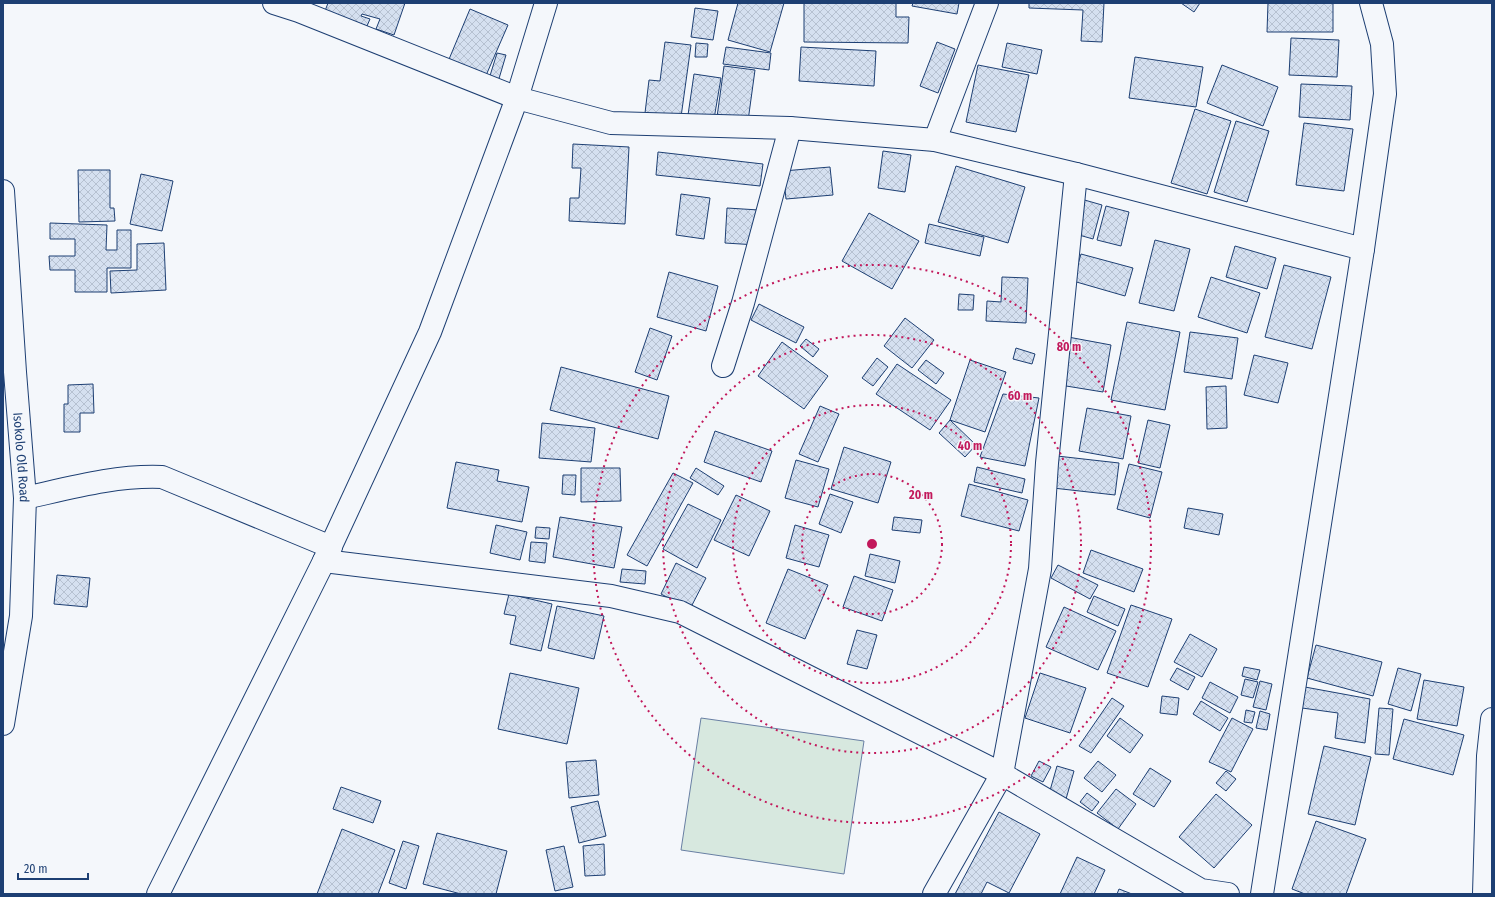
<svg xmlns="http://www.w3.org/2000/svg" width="1495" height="897" font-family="'Fira Sans Condensed',sans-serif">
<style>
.garden{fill:#d7e8df;stroke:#687fa3}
.building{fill:url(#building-cross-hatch);stroke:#1d3f73}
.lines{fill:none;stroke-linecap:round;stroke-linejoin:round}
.minor-casing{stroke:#1d3f73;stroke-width:24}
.highway-casing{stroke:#1d3f73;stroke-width:24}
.minor{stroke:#f4f7fb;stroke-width:22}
.highway{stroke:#f4f7fb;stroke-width:22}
.ring{fill:none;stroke:#c2185b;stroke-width:2;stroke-dasharray:2 4}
.labels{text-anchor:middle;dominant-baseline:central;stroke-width:3;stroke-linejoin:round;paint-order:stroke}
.street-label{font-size:13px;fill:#1d3f73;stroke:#f4f7fb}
.centre{fill:#c2185b;stroke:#f4f7fb;stroke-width:2}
.ring-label{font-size:12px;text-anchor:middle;font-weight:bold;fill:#c2185b;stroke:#f4f7fb;stroke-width:3;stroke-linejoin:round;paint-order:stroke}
</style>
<defs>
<pattern id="building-cross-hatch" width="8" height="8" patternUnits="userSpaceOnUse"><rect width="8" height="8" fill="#d5e0f0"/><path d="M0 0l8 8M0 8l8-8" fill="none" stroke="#b6c1d1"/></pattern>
</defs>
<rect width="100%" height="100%" fill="#f4f7fb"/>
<!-- garden -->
<path class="garden" d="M 701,718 L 864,741 L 844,874 L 681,850 Z"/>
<!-- building -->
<g class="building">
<path d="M 328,3 L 405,3 L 394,35 L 376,29 L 380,19 L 362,14 L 361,16 L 370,19 L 367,26 L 325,11 Z"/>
<path d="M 738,3 L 784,3 L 770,52 L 728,40 Z"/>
<path d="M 804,3 L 896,3 L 896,17 L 909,17 L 908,43 L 804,42 Z"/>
<path d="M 913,3 L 959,3 L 957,14 L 912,6 Z"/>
<path d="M 1029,3 L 1104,3 L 1102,42 L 1081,41 L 1083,10 L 1029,8 Z"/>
<path d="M 1181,3 L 1200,3 L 1194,12 Z"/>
<path d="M 1268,3 L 1333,3 L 1333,32 L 1267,32 Z"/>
<path d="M 695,8 L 718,11 L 713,40 L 691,37 Z"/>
<path d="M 470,9 L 508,25 L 484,80 L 447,64 Z"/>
<path d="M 1291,38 L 1339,40 L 1337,77 L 1289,75 Z"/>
<path d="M 665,42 L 691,45 L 681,117 L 645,113 L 649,80 L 660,81 Z"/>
<path d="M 937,42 L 955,49 L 938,93 L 920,86 Z"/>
<path d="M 696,43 L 708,44 L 707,57 L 695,57 Z"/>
<path d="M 1007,43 L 1042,50 L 1037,74 L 1002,67 Z"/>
<path d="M 726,47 L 771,53 L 769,70 L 723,64 Z"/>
<path d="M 801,47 L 876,51 L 874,86 L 799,81 Z"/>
<path d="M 497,53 L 506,55 L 498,82 L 489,79 Z"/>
<path d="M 1135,57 L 1203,67 L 1196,107 L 1129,98 Z"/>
<path d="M 978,65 L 1029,75 L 1016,132 L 966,122 Z"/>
<path d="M 1222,65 L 1278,87 L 1263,126 L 1207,103 Z"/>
<path d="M 724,66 L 755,70 L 748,121 L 717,117 Z"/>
<path d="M 694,74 L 721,78 L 714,119 L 688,115 Z"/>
<path d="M 1301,84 L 1352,86 L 1350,120 L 1299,117 Z"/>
<path d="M 1195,109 L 1231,121 L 1207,194 L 1171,183 Z"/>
<path d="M 1236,121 L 1269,131 L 1247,202 L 1214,192 Z"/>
<path d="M 1304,123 L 1353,129 L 1344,191 L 1296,185 Z"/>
<path d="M 573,144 L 629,147 L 625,224 L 569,221 L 570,198 L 579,198 L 581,168 L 572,168 Z"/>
<path d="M 883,151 L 911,155 L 905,192 L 878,188 Z"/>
<path d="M 658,152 L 763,164 L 760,186 L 656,175 Z"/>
<path d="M 956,166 L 1025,187 L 1008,243 L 938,222 Z"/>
<path d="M 830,167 L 833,195 L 786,199 L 783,171 Z"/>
<path d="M 78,170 L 110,170 L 110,208 L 114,208 L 115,221 L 79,222 Z"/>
<path d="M 141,174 L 173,181 L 162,231 L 130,224 Z"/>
<path d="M 681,194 L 710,198 L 704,239 L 676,235 Z"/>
<path d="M 1081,199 L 1102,205 L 1093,239 L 1072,233 Z"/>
<path d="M 1106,206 L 1129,212 L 1121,246 L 1097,240 Z"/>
<path d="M 727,208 L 759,210 L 757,245 L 725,243 Z"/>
<path d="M 869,213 L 919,241 L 892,289 L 842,261 Z"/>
<path d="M 50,223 L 107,225 L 106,250 L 117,250 L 117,230 L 131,230 L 131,268 L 107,268 L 107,292 L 75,292 L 75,270 L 50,270 L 49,256 L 75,256 L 75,239 L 50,239 Z"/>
<path d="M 929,224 L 984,237 L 980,256 L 925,243 Z"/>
<path d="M 1155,240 L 1190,249 L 1174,311 L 1139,303 Z"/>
<path d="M 164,243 L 166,290 L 111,293 L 110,271 L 137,270 L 137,244 Z"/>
<path d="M 1235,246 L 1276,258 L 1267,289 L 1226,277 Z"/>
<path d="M 1081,254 L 1133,268 L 1125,296 L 1073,281 Z"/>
<path d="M 1284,265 L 1331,277 L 1312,349 L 1265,337 Z"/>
<path d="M 669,272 L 718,286 L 706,331 L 657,317 Z"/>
<path d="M 1002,277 L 1028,278 L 1026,323 L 986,321 L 987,301 L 1001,302 Z"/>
<path d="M 1211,277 L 1260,293 L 1247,333 L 1198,317 Z"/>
<path d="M 959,294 L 974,295 L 973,310 L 958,310 Z"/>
<path d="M 759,304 L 804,327 L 796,343 L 751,320 Z"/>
<path d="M 905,318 L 934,340 L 912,368 L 884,346 Z"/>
<path d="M 1127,322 L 1180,332 L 1165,410 L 1111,400 Z"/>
<path d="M 650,328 L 672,336 L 657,380 L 635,372 Z"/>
<path d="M 1190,332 L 1238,338 L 1232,379 L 1184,372 Z"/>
<path d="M 1068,337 L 1111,345 L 1103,392 L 1060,385 Z"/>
<path d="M 806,339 L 819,349 L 813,357 L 800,346 Z"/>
<path d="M 782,342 L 828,376 L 804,409 L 758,376 Z"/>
<path d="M 1016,348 L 1035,354 L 1032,364 L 1013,359 Z"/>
<path d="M 1254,355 L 1288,363 L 1278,403 L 1244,395 Z"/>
<path d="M 877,358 L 888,367 L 873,386 L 862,378 Z"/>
<path d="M 926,360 L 944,373 L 936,384 L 918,370 Z"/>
<path d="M 970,360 L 1006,372 L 985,432 L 950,420 Z"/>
<path d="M 897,364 L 951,400 L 930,430 L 876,394 Z"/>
<path d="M 561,367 L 669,396 L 658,439 L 550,410 Z"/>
<path d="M 93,384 L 94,413 L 80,413 L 80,432 L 64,432 L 64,404 L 68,404 L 68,385 Z"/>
<path d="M 1226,386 L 1227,428 L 1207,429 L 1206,387 Z"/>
<path d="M 1003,394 L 1039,398 L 1025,466 L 980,457 Z"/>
<path d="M 820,406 L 839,414 L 818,462 L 799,454 Z"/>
<path d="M 1087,408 L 1131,416 L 1123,459 L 1079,451 Z"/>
<path d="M 950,420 L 976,445 L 965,457 L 939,433 Z"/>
<path d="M 1148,420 L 1170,425 L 1160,468 L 1138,463 Z"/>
<path d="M 542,423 L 595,428 L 591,462 L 539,458 Z"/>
<path d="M 715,431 L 772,451 L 761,482 L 704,462 Z"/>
<path d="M 844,447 L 891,462 L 878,503 L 831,489 Z"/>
<path d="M 1057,456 L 1119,463 L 1115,495 L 1053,488 Z"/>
<path d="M 796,460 L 829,469 L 818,507 L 785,498 Z"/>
<path d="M 456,462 L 499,470 L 497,481 L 529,487 L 522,522 L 447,508 Z"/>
<path d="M 1129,464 L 1162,472 L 1150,518 L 1117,509 Z"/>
<path d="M 977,467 L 1025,479 L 1022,493 L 974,482 Z"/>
<path d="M 581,468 L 620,468 L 621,501 L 581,502 Z"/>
<path d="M 696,468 L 724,486 L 718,495 L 690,478 Z"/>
<path d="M 673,473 L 693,483 L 647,566 L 627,555 Z"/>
<path d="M 563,475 L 576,475 L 575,495 L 562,494 Z"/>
<path d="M 969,484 L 1028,500 L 1019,531 L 961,516 Z"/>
<path d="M 830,494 L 853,502 L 841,533 L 819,524 Z"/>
<path d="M 736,495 L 770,511 L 749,556 L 714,540 Z"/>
<path d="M 688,504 L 721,520 L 697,568 L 663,549 Z"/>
<path d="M 1188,508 L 1223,514 L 1219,535 L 1184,528 Z"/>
<path d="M 560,517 L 622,527 L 614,568 L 553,557 Z"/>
<path d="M 894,517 L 922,520 L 920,533 L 892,530 Z"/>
<path d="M 496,525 L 527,532 L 520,560 L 490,553 Z"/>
<path d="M 795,525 L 829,535 L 819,567 L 786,558 Z"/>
<path d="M 536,527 L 550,528 L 549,539 L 535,538 Z"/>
<path d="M 531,542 L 547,543 L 545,563 L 529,561 Z"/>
<path d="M 1091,550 L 1143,569 L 1134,592 L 1083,573 Z"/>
<path d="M 870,554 L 900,561 L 895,583 L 865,576 Z"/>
<path d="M 676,563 L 706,578 L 690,609 L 661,594 Z"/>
<path d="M 1058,565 L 1098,585 L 1090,599 L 1051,578 Z"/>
<path d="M 622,569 L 646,571 L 645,584 L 620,582 Z"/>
<path d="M 788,569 L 828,585 L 805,639 L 766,623 Z"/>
<path d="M 57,575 L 90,578 L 87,607 L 54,604 Z"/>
<path d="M 854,576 L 893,590 L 882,621 L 843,607 Z"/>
<path d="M 509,594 L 552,604 L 541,651 L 510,644 L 516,616 L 504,614 Z"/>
<path d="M 1094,596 L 1125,609 L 1118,626 L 1087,612 Z"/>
<path d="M 1131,605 L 1172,619 L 1148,687 L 1107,673 Z"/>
<path d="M 557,606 L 604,616 L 594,659 L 548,648 Z"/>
<path d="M 1064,607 L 1116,631 L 1098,670 L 1046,647 Z"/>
<path d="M 857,630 L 877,635 L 867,669 L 847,664 Z"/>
<path d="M 1190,634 L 1217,649 L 1202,677 L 1174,662 Z"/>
<path d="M 1316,645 L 1382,662 L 1373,696 L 1307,678 Z"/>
<path d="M 1244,667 L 1260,670 L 1257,680 L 1242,676 Z"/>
<path d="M 1177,668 L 1195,677 L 1188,690 L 1170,680 Z"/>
<path d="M 1398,668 L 1421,674 L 1411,711 L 1388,704 Z"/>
<path d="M 510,673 L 579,688 L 567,744 L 498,729 Z"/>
<path d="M 1040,673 L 1086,688 L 1070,733 L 1025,718 Z"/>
<path d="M 1245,679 L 1258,682 L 1253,698 L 1241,695 Z"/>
<path d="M 1424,680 L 1464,687 L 1457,726 L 1417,719 Z"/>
<path d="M 1260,681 L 1272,684 L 1266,710 L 1253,707 Z"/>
<path d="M 1210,682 L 1238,697 L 1230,713 L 1202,698 Z"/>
<path d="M 1305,687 L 1370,699 L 1365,743 L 1335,738 L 1338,713 L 1302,708 Z"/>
<path d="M 1162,696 L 1179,698 L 1177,715 L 1160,713 Z"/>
<path d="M 1112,698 L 1124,706 L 1091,753 L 1079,746 Z"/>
<path d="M 1201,701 L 1228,718 L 1220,731 L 1193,714 Z"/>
<path d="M 1379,708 L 1393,709 L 1389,755 L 1375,754 Z"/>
<path d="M 1246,710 L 1255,712 L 1252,723 L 1244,722 Z"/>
<path d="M 1260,711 L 1270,714 L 1267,730 L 1256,728 Z"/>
<path d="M 1120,718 L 1143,735 L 1130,753 L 1107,736 Z"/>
<path d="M 1232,718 L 1253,729 L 1231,772 L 1209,762 Z"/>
<path d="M 1404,719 L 1464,735 L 1453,775 L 1393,759 Z"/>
<path d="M 1324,746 L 1371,757 L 1355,825 L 1308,814 Z"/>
<path d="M 596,760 L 599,795 L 569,798 L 566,762 Z"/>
<path d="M 1039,761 L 1051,767 L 1043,782 L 1031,776 Z"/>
<path d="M 1098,761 L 1116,775 L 1102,792 L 1084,778 Z"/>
<path d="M 1057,766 L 1074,771 L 1066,799 L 1049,794 Z"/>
<path d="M 1150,768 L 1171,781 L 1154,807 L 1133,794 Z"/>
<path d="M 1226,771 L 1236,779 L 1226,791 L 1216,783 Z"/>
<path d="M 341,787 L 381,801 L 373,823 L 333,809 Z"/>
<path d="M 1116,789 L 1136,804 L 1118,829 L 1097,813 Z"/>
<path d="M 1087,793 L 1099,802 L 1092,811 L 1080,802 Z"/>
<path d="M 1216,794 L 1252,825 L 1214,868 L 1179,837 Z"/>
<path d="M 598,801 L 606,836 L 579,843 L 571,807 Z"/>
<path d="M 999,812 L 1040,834 L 1009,893 L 987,882 L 981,894 L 955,894 Z"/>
<path d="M 1316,821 L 1366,839 L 1346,894 L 1305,894 L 1292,889 Z"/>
<path d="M 342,829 L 395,850 L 378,894 L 317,894 Z"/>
<path d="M 437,833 L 507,851 L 496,894 L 461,894 L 423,884 Z"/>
<path d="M 403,841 L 419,846 L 406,889 L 389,883 Z"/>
<path d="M 604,844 L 605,875 L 585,876 L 583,846 Z"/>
<path d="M 564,846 L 573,887 L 555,891 L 546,850 Z"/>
<path d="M 1077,857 L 1105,870 L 1094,894 L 1060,894 Z"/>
<path d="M 1119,889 L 1132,894 L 1117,894 Z"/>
</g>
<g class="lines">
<defs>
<g id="minor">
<path d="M 274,3 L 299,11 L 517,98 L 611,123 L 790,128 L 935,140 L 1076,174 L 1363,249 L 1262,894"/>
<path d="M 935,140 L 987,3"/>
<path id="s1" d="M 3,191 L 15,372 L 25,498 L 21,616 L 3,724"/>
<path d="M 1363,249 L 1385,94 L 1382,44 L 1371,3"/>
<path d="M 723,366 L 743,303 L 790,128"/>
<path d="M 25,498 C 70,488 116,475 162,477 L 331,547"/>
<path d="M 324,561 L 611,596 L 680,612 L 1002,774 L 1201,890 L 1228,894"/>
<path d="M 934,894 L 1002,774 L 1040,569 L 1047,463 L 1076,174"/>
<path d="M 1484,894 L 1488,756 L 1492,719"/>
</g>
<path id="highway" d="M 158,894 L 324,561 L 430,332 L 517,98 L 546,3"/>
</defs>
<!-- minor casing -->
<use href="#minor" class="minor-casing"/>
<!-- highway casing -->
<use href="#highway" class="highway-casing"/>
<!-- minor -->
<use href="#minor" class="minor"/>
<!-- highway -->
<use href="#highway" class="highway"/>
</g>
<!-- distance rings -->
<g class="ring">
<circle cx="872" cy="544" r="70"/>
<circle cx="872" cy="544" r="139"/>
<circle cx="872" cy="544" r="209"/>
<circle cx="872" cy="544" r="279"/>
</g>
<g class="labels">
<!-- street labels -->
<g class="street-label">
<text stroke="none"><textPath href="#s1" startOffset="267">Isokolo Old Road</textPath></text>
</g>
</g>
<circle cx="872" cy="544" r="6" class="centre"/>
<g class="ring-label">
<text x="1069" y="351">80 m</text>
<text x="1020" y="400">60 m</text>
<text x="970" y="450">40 m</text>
<text x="921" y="499">20 m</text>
</g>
<!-- border -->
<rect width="1495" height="897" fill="none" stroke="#1d3f73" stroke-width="8"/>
<!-- scale -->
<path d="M18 873v6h70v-6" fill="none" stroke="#1d3f73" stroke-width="2"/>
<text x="24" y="873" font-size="12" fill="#1d3f73" stroke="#f4f7fb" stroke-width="3" paint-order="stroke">20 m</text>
</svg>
